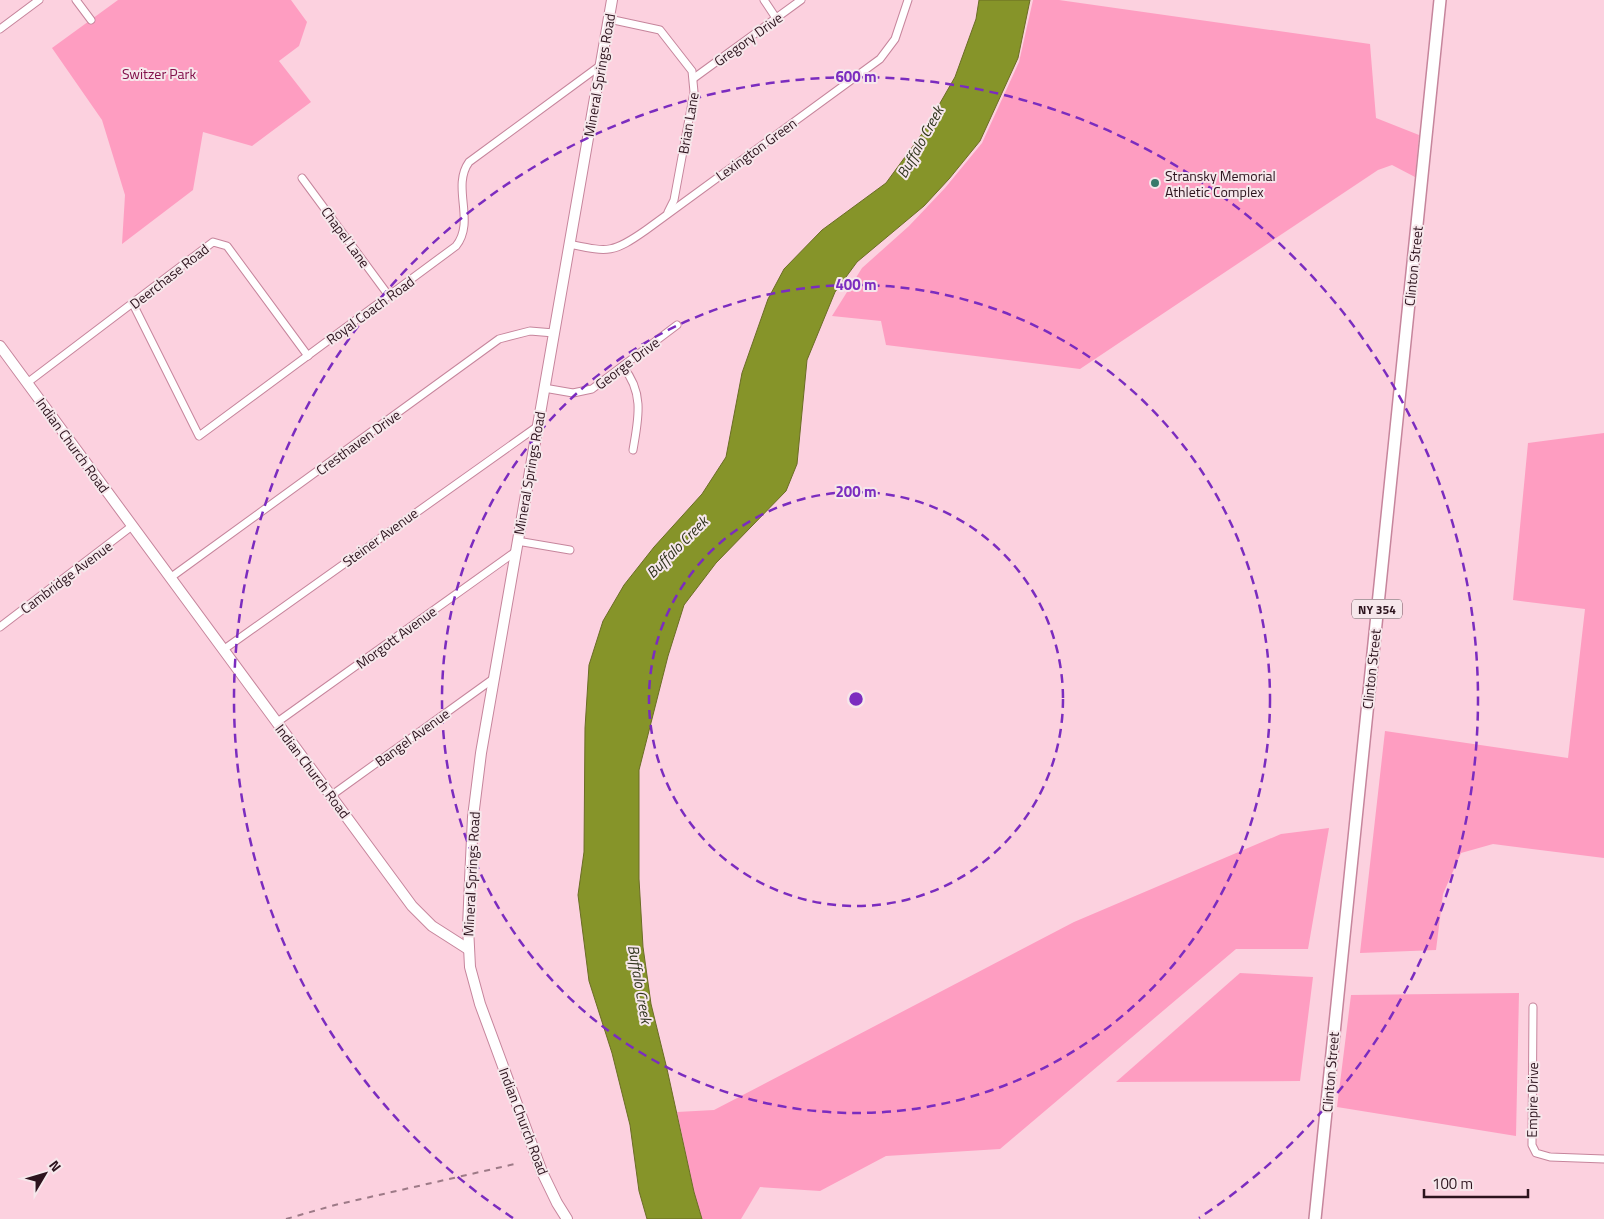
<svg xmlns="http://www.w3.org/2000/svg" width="1604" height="1219" font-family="'Titillium Web',sans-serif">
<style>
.green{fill:#fe9dc1}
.water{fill:#869429;stroke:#6b6d25}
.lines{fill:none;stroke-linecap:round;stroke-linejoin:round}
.street-casing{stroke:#c6859c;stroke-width:9}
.secondary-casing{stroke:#c6859c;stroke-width:12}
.primary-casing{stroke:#c6859c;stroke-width:14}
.street{stroke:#fff;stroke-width:7}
.secondary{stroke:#fff;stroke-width:10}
.primary{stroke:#fff;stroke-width:11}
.rail{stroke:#9d7a87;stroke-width:2;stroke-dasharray:6 6;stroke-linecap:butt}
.ring{fill:none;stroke:#7b2cbf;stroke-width:2.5;stroke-dasharray:9 6}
.poi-dot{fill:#387a6b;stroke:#f6e7eb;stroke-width:2}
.labels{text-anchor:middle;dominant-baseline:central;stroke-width:4;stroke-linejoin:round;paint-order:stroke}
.shield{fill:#f6e7eb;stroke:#69535b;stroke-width:1}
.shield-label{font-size:12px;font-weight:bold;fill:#2c131d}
.street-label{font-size:14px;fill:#2c131d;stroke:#f6e7eb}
.park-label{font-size:14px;fill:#82104a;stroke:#f6e7eb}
.poi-label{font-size:14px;fill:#2c131d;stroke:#f6e7eb;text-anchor:start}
.water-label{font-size:15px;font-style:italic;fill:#30341d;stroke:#f6e7eb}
.centre{fill:#7b2cbf;stroke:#f6e7eb;stroke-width:2.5}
.ring-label{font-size:15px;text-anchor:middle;font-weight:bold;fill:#7b2cbf;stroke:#f6e7eb;stroke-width:4;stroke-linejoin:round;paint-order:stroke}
</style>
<rect width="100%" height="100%" fill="#fcd1df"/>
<!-- green -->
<g class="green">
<path d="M 118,0 L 291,0 L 307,22 L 299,46 L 279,61 L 311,102 L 252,146 L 203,132 L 193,190 L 122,244 L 125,195 L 102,120 L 52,48 Z"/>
<path d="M 1033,0 L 1059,0 L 1370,44 L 1376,118 L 1419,135 L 1415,177 L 1392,165 L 1378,170 L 1080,369 L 886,345 L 881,321 L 832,316 L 862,268 L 909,226 L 945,188 L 982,143 L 1019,62 Z"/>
<path d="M 1604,433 L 1604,858 L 1493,844 L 1461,853 L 1443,894 L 1436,950 L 1360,953 L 1385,731 L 1568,758 L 1585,609 L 1513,600 L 1528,443 Z"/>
<path d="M 1329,828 L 1308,949 L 1236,949 L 1000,1149 L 886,1156 L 820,1191 L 760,1187 L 741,1219 L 702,1219 L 694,1192 L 677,1112 L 714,1110 L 1074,922 L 1281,834 Z"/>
<path d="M 1240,973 L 1313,977 L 1300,1081 L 1116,1082 Z"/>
<path d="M 1519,993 L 1516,1136 L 1337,1107 L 1351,995 Z"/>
</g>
<!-- water -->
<path class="water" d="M 979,0 L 1030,0 L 1018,58 L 980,141 L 949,179 L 924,206 L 857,262 L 835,292 L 807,360 L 797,464 L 786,491 L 716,563 L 684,605 L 668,656 L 639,770 L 639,879 L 643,947 L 651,1004 L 667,1069 L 694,1192 L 702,1219 L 647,1219 L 639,1191 L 630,1125 L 612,1053 L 589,981 L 578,895 L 584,852 L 585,728 L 589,665 L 603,621 L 624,585 L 654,547 L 702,494 L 726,457 L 742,373 L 768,299 L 784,269 L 822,230 L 886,183 L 924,131 L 955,77 L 976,19 Z"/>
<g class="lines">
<defs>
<g id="street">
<path d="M 76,0 L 91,20"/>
<path d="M 764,0 L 776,18"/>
<path d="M 609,19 L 660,30 L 692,71 L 694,92 L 674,200 L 668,212"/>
<path d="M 0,29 L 39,0"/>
<path d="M 694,78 L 801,0"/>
<path d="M 302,178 L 389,296"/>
<path d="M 569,244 C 608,252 612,254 646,230 L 880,59 L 895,39 L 908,0"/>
<path d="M 133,304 L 199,436 L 456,246 C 476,221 451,187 469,162 L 601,65"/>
<path d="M 623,367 C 645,393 638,420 633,450"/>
<path d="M 27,383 L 213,242 L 227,246 L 308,356"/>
<path d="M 544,388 L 573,393 L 592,389 L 677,325"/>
<path d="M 517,541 L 570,550"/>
<path d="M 170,578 L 499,339 L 530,331 L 554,333"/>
<path d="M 0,627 L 132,526"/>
<path d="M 223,650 L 538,426"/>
<path d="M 276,723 L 515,552"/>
<path d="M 332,795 L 493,679"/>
<path d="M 1533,1007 L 1532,1145 L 1536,1153 L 1550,1157 L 1604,1159"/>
</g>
<g id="secondary">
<path d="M 0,346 L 412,906 L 432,926 L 468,949"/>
<path d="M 567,1219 L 557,1203 L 542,1172 L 480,1004 L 470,967 L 468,927 L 470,880 L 473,817 L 481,753 L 612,0"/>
</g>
<path id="primary" d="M 1315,1219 L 1440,0"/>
</defs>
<!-- street casing -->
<use href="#street" class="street-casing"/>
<!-- secondary casing -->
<use href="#secondary" class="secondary-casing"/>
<!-- primary casing -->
<use href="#primary" class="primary-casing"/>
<!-- street -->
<use href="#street" class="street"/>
<!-- secondary -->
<use href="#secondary" class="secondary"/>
<!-- primary -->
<use href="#primary" class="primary"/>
<!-- rail -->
<path class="rail" d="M 286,1219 L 335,1205 L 515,1164"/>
</g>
<!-- distance rings -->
<g class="ring">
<circle cx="856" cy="699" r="207"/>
<circle cx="856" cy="699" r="414"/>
<path d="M513 1218A622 622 0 1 1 1199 1218"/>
</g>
<!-- markers -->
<circle class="poi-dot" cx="1155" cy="183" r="5"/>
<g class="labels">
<!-- shield labels -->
<rect class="shield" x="1352" y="599.5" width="50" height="19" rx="4"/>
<g class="shield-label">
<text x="1377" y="609">NY 354</text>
</g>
<!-- street labels -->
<g class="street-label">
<text transform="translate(748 39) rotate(-36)">Gregory Drive</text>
<text transform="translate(599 75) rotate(-80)">Mineral Springs Road</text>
<text transform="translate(688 123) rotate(-80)">Brian Lane</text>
<text transform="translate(756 149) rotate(-36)">Lexington Green</text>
<text transform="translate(346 237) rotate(54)">Chapel Lane</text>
<text transform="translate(1413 266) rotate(-84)">Clinton Street</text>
<text transform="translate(169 276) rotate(-38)">Deerchase Road</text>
<text transform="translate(370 310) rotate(-36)">Royal Coach Road</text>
<text transform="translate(627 363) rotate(-37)">George Drive</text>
<text transform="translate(358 442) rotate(-36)">Cresthaven Drive</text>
<text transform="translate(73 445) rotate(54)">Indian Church Road</text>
<text transform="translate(529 473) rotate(-80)">Mineral Springs Road</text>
<text transform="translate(380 537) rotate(-36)">Steiner Avenue</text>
<text transform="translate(66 577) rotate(-37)">Cambridge Avenue</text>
<text transform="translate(396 637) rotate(-36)">Morgott Avenue</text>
<text transform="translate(1371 669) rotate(-84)">Clinton Street</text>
<text transform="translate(412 737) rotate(-36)">Bangel Avenue</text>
<text transform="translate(313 771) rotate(53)">Indian Church Road</text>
<text transform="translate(471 874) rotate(-87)">Mineral Springs Road</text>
<text transform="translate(1330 1072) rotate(-85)">Clinton Street</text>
<text transform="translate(1532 1100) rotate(-89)">Empire Drive</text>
<text transform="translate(524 1121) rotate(69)">Indian Church Road</text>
</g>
<!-- park labels -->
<g class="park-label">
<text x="159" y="73">Switzer Park</text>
</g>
<!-- poi labels -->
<g class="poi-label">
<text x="1165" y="175">Stransky Memorial<tspan x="1165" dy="16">Athletic Complex</tspan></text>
</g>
<!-- water labels -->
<g class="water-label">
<text transform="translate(920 142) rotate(-61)">Buffalo Creek</text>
<text transform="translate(677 547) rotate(-45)">Buffalo Creek</text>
<text transform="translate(640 984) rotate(80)">Buffalo Creek</text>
</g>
</g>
<circle cx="856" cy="699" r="8" class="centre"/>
<g class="ring-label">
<text x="856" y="82">600 m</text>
<text x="856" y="290">400 m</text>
<text x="856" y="497">200 m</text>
</g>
<!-- north arrow -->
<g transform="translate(45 1174) rotate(52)" stroke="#f6e7eb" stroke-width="4" paint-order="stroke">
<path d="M0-4L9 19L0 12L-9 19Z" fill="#2c131d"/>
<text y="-8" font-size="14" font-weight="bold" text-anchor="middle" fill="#2c131d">N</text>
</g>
<!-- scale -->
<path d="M1424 1189v8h104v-8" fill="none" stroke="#2c131d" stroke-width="2.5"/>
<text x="1432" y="1189" font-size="15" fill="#2c131d" stroke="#f6e7eb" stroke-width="4" paint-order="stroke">100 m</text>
</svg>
